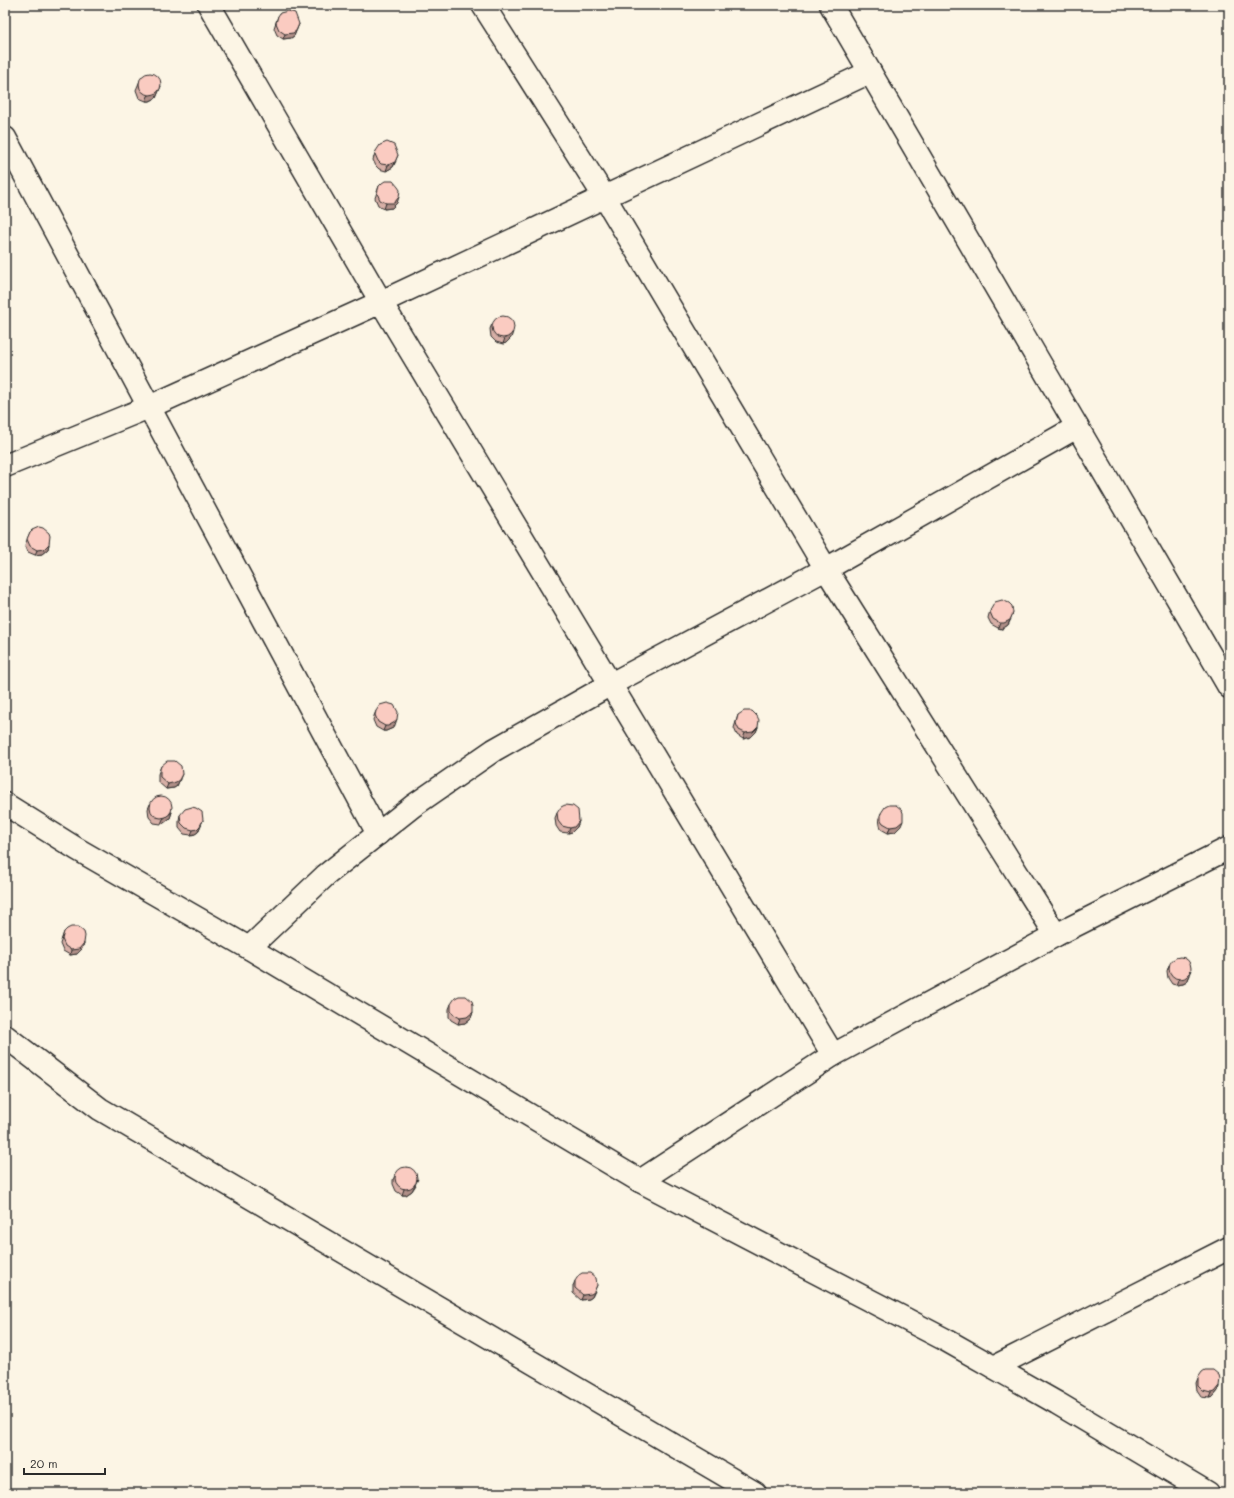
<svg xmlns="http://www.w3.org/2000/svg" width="1234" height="1498" font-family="Mali,sans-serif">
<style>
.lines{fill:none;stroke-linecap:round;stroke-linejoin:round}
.street-casing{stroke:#2b2b2b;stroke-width:25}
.secondary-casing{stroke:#2b2b2b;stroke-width:25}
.street{stroke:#fcf5e5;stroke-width:22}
.secondary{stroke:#fcf5e5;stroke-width:22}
.wall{fill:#d7afa6;stroke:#2b2b2b}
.shaded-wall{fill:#af8e87;stroke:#2b2b2b}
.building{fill:#facbc1;stroke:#2b2b2b}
</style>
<rect width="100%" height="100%" fill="#fcf5e5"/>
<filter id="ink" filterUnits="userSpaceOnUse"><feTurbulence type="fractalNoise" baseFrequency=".025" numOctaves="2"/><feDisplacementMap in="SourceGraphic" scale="8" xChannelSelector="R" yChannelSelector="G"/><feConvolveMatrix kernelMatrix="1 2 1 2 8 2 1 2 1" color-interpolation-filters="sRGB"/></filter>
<g filter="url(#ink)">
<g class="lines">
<defs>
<g id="street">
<path d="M 209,5 L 381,302 L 833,1055"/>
<path d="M 483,5 L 604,196 L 826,569 L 1056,935"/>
<path d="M 831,5 L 1229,687"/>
<path d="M 5,138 L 378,834"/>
<path d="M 5,466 L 149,407 L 381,302 L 870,72"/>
<path d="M 5,804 L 77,849 L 249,948 L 640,1181 L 944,1339 L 1057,1403 L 1208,1493"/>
<path d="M 249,948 L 326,875 L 413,806 L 494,750 L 611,684 L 826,569 L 1077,427"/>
<path d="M 640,1181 L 833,1055 L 1056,935 L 1229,848"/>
<path d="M 994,1367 L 1229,1248"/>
</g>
<path id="secondary" d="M 5,1036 L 100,1109 L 755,1493"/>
</defs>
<!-- street casing -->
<use href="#street" class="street-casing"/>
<!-- secondary casing -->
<use href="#secondary" class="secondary-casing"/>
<!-- street -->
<use href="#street" class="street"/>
<!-- secondary -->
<use href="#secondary" class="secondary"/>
</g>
<!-- wall -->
<g class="wall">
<path d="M 278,16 L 299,24 L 294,36 L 291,38 L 283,39 L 277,35 L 274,28 Z"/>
<path d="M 141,78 L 161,86 L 156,98 L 150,101 L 146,101 L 139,98 L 136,90 Z"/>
<path d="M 376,151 L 396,161 L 393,167 L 386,171 L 379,169 L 376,166 L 373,160 L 374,156 Z"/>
<path d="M 379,186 L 397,203 L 392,208 L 384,209 L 378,205 L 375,198 Z"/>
<path d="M 492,324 L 511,338 L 506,343 L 503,344 L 496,342 L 491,337 L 490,329 Z"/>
<path d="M 30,532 L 49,544 L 48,549 L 42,554 L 35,555 L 28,552 L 25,545 Z"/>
<path d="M 991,609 L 1011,619 L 1008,625 L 1002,629 L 998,628 L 991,624 L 988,618 L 989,614 Z"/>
<path d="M 376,711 L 395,725 L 393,728 L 386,731 L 383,731 L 376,727 L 373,720 L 374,716 Z"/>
<path d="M 738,715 L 758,727 L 756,732 L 751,737 L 743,739 L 737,735 L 734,728 Z"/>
<path d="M 161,766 L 180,779 L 177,786 L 174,788 L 166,789 L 158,782 L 158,774 Z"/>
<path d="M 150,804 L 172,812 L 170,818 L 164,823 L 161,824 L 154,823 L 149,817 L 148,809 Z"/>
<path d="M 557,813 L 579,821 L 577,827 L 572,832 L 568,833 L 560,832 L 556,826 L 555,818 Z"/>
<path d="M 881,813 L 901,826 L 895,832 L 888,833 L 881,829 L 880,825 L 879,818 Z"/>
<path d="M 180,815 L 203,820 L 198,832 L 195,834 L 191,835 L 184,834 L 179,828 L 179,820 Z"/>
<path d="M 64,932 L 84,943 L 82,949 L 77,954 L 70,955 L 63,951 L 60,944 Z"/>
<path d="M 1169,965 L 1190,975 L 1187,982 L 1183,984 L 1176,985 L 1172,984 L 1168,978 L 1167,971 Z"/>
<path d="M 1229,965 L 1229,980 L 1227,978 L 1227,970 Z"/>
<path d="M 451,1004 L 473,1012 L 471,1018 L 465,1023 L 458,1024 L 451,1020 L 449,1017 L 449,1009 Z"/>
<path d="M 395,1175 L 416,1185 L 412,1191 L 406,1195 L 402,1195 L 396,1191 L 393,1184 L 393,1180 Z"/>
<path d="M 575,1281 L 595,1291 L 592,1297 L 589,1299 L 581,1300 L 573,1293 L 573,1286 Z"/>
<path d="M 1198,1378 L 1219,1386 L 1218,1391 L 1213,1397 L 1209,1398 L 1201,1397 L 1197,1391 L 1196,1383 Z"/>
</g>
<!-- shaded-wall -->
<g class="shaded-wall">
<path d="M 299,24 L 294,36 L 291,38 L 283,39 L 285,34 Z"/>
<path d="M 161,86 L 156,98 L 150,101 L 146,101 L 148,96 Z"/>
<path d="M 398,155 L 393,167 L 386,171 L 388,165 Z"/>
<path d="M 399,197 L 397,203 L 392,208 L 384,209 L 386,203 Z"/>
<path d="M 513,332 L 511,338 L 506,343 L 503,344 L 505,338 Z"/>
<path d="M 49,544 L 48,549 L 42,554 L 35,555 L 37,550 Z"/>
<path d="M 1013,613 L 1008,625 L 1002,629 L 998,628 L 1000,623 Z"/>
<path d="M 397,719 L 395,725 L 393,728 L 386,731 L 383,731 L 385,726 Z"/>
<path d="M 758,727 L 756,732 L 751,737 L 743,739 L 745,733 Z"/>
<path d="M 182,774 L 177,786 L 174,788 L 166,789 L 168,784 Z"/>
<path d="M 172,812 L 170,818 L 164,823 L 161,824 L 163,819 Z"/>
<path d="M 203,820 L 198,832 L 195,834 L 191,835 L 193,830 Z"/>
<path d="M 579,821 L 577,827 L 572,832 L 568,833 L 570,828 Z"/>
<path d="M 903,821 L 901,826 L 895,832 L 888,833 L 890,827 Z"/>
<path d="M 84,943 L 82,949 L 77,954 L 70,955 L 71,950 Z"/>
<path d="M 1192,970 L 1187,982 L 1183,984 L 1176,985 L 1178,980 Z"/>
<path d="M 473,1012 L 471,1018 L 465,1023 L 458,1024 L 460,1018 Z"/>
<path d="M 418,1179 L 412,1191 L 406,1195 L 402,1195 L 404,1189 Z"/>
<path d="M 597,1285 L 592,1297 L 589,1299 L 581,1300 L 583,1295 Z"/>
<path d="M 1219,1386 L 1218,1391 L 1213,1397 L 1209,1398 L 1211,1393 Z"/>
</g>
<!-- building -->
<g class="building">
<path d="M 288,11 L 295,13 L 299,24 L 296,31 L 293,33 L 285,34 L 279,30 L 276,23 L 278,16 L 280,13 Z"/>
<circle cx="150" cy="84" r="11"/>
<path d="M 387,142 L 394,145 L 398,155 L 395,162 L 388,165 L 381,164 L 378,161 L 375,154 L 376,151 L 380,145 Z"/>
<path d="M 385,181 L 393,181 L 398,187 L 400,190 L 399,197 L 394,203 L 386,203 L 380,200 L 377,193 L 379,186 L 382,183 Z"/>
<circle cx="503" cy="327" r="11"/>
<path d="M 39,527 L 43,528 L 49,533 L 50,536 L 49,544 L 44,549 L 37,550 L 30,546 L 27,539 L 30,532 L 32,530 Z"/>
<path d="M 1002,600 L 1009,603 L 1012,606 L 1013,613 L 1010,620 L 1004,623 L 1000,623 L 993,619 L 990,612 L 991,609 L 995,602 Z"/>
<path d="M 387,703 L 394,705 L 398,712 L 397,719 L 395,722 L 388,726 L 385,726 L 378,722 L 375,715 L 376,711 L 380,705 Z"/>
<path d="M 744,711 L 752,711 L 757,716 L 759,720 L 758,727 L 753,732 L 745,733 L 739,730 L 737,726 L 736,723 L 738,715 Z"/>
<path d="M 167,761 L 175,761 L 181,766 L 182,774 L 179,780 L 176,782 L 168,784 L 160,777 L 160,769 L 161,766 Z"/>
<circle cx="161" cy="807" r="11"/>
<path d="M 565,805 L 573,806 L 578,810 L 579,821 L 574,827 L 570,828 L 562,826 L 558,821 L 557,813 L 561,807 Z"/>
<path d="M 889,805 L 896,805 L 902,810 L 903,813 L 903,821 L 897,826 L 890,827 L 883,823 L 881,820 L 881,813 L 885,807 Z"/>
<path d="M 192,807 L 196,808 L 202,812 L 203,820 L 200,826 L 197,829 L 193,830 L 186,828 L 181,823 L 180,815 L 185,809 Z"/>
<path d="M 71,927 L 78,927 L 84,932 L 85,936 L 84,943 L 79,949 L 71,950 L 65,946 L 62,939 L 64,932 L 67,929 Z"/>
<circle cx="1180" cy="968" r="11"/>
<path d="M 459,996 L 466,996 L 472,1001 L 473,1005 L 473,1012 L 467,1017 L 460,1018 L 453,1014 L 451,1011 L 451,1004 L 455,998 Z"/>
<circle cx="406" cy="1178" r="11"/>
<path d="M 582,1273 L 590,1273 L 596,1278 L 597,1285 L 594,1292 L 591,1294 L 583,1295 L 575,1288 L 575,1281 L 579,1275 Z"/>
<path d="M 1205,1370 L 1213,1370 L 1219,1375 L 1220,1379 L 1219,1386 L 1214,1392 L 1211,1393 L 1203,1391 L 1198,1386 L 1198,1378 L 1202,1372 Z"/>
</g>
</g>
<!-- margin -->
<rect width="1234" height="1498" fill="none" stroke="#fcf5e5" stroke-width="20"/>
<rect x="10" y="10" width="1214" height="1478" fill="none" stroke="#2b2b2b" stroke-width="1.5" filter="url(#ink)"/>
<!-- scale -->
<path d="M24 1468v6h81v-6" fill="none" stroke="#2b2b2b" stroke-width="2"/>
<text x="30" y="1468" font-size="12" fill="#2b2b2b" stroke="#fcf5e5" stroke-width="3" paint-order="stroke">20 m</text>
</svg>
